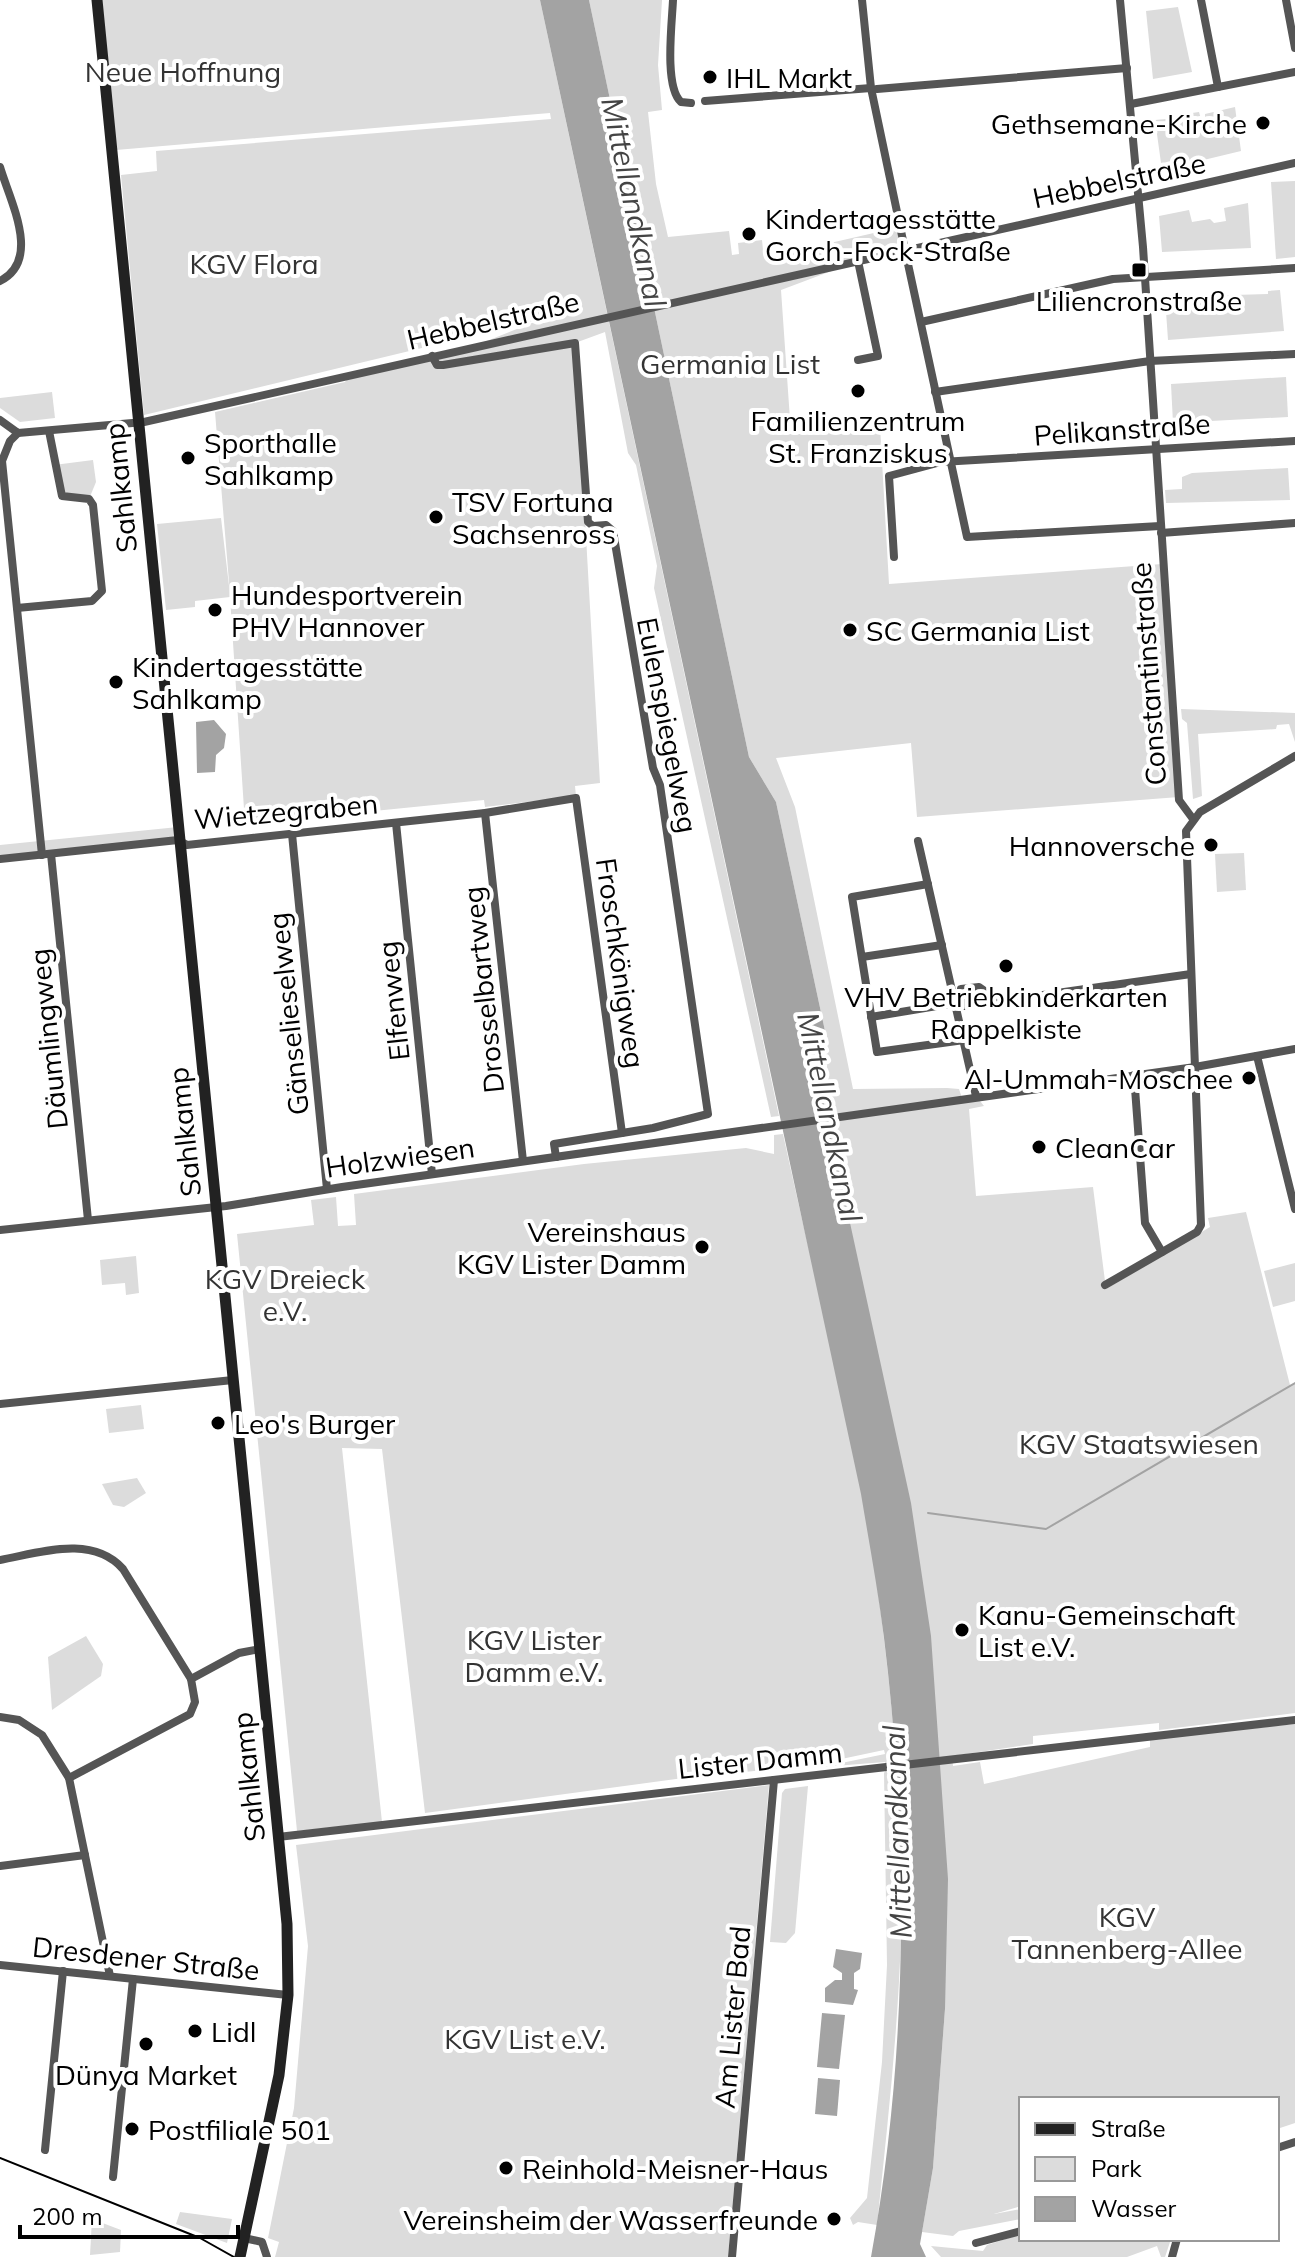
<svg xmlns="http://www.w3.org/2000/svg" width="1295" height="2257" font-family="Mulish,sans-serif">
<style>
.green{fill:#dcdcdc}
.water{fill:#a3a3a3}
.lines{fill:none;stroke-linecap:round;stroke-linejoin:round}
.stream{stroke:#a3a3a3;stroke-width:2}
.street{stroke:#555;stroke-width:8}
.secondary{stroke:#222;stroke-width:11}
.tram{stroke:#000;stroke-width:2}
.poi-dot{fill:#000;stroke:#fff;stroke-width:3}
.labels{text-anchor:middle;dominant-baseline:central;stroke-width:8;stroke-linejoin:round;paint-order:stroke}
.park-label{font-size:28px;fill:#333;stroke:#fff}
.poi-label{font-size:28px;fill:#000;stroke:#fff;text-anchor:start}
.street-label{font-size:28px;fill:#000;stroke:#fff}
.water-label{font-size:30px;font-style:italic;fill:#444;stroke:#fff}
</style>
<rect width="100%" height="100%" fill="#fff"/>
<!-- green -->
<g class="green">
<path d="M 102,0 L 540,0 L 779,1116 L 771,1117 L 654,588 L 657,566 L 636,465 L 628,453 L 605,332 L 575,343 L 600,783 L 575,786 L 576,796 L 485,807 L 484,800 L 245,824 L 230,597 L 195,601 L 195,607 L 166,610 L 157,524 L 221,518 L 230,594 L 215,412 L 345,382 L 350,375 L 444,358 L 542,319 L 144,415 L 121,175 L 157,171 L 156,151 L 551,119 L 550,113 L 116,150 Z"/>
<path d="M 589,0 L 662,0 L 658,65 L 662,110 L 648,112 L 656,184 L 668,237 L 729,231 L 732,255 L 739,254 L 738,243 L 762,240 L 763,250 L 817,246 L 900,227 L 905,250 L 858,261 L 781,290 L 791,434 L 880,426 L 889,584 L 1162,564 L 1179,797 L 917,817 L 911,743 L 776,758 L 795,807 L 853,1089 L 947,1088 L 959,1089 L 962,1098 L 976,1096 L 984,1106 L 969,1109 L 976,1196 L 1093,1187 L 1106,1289 L 1210,1227 L 1208,1218 L 1246,1212 L 1290,1385 L 1295,1383 L 1295,1713 L 1159,1730 L 1159,1723 L 1033,1736 L 1033,1744 L 952,1756 L 953,1766 L 980,1762 L 984,1784 L 1150,1747 L 1150,1739 L 1295,1724 L 1295,2123 L 1277,2129 L 1277,2099 L 1021,2099 L 1021,2206 L 994,2214 L 1021,2209 L 1021,2219 L 959,2231 L 953,2236 L 922,2232 L 933,2168 L 945,2009 L 835,1151 L 820,1085 L 825,1031 L 776,802 L 749,757 Z"/>
<path d="M 1178,7 L 1192,72 L 1153,79 L 1146,11 Z"/>
<path d="M 1235,107 L 1241,151 L 1162,170 L 1155,120 L 1188,117 L 1189,122 L 1194,120 L 1192,113 L 1199,112 L 1201,119 L 1205,118 L 1205,114 Z"/>
<path d="M 1295,181 L 1295,257 L 1276,259 L 1271,182 Z"/>
<path d="M 1248,203 L 1251,248 L 1162,252 L 1159,216 L 1189,210 L 1192,222 L 1210,219 L 1214,223 L 1226,221 L 1224,208 Z"/>
<path d="M 1280,290 L 1284,331 L 1168,340 L 1165,297 L 1268,294 L 1268,291 Z"/>
<path d="M 1286,377 L 1288,417 L 1173,423 L 1171,384 Z"/>
<path d="M 52,392 L 55,418 L 20,422 L 0,408 L 0,398 Z"/>
<path d="M 93,460 L 96,482 L 89,499 L 67,498 L 54,465 Z"/>
<path d="M 1288,468 L 1290,500 L 1166,503 L 1165,490 L 1182,489 L 1182,477 L 1192,473 Z"/>
<path d="M 1181,709 L 1295,713 L 1295,742 L 1289,724 L 1277,725 L 1276,729 L 1198,734 L 1202,796 L 1193,799 L 1187,723 L 1182,719 Z"/>
<path d="M 178,827 L 178,840 L 0,859 L 0,845 Z"/>
<path d="M 1244,853 L 1246,890 L 1217,892 L 1215,854 Z"/>
<path d="M 783,1134 C 819,1301 865,1469 884,1639 C 896,1737 903,1837 901,1935 C 898,2033 887,2129 877,2225 L 858,2222 L 853,2225 L 850,2218 L 867,2198 L 882,2062 L 887,1965 L 884,1773 L 887,1768 L 885,1762 L 822,1767 L 885,1754 L 884,1750 L 813,1765 L 676,1779 L 425,1813 L 382,1449 L 342,1448 L 382,1822 L 297,1831 L 237,1234 L 314,1225 L 311,1200 L 336,1197 L 338,1226 L 356,1225 L 354,1194 L 584,1164 L 746,1148 L 774,1154 L 774,1135 Z"/>
<path d="M 136,1256 L 139,1293 L 126,1295 L 125,1283 L 102,1285 L 100,1260 Z"/>
<path d="M 1295,1263 L 1295,1301 L 1273,1307 L 1264,1271 Z"/>
<path d="M 141,1405 L 144,1429 L 109,1433 L 106,1409 Z"/>
<path d="M 137,1478 L 146,1493 L 124,1507 L 113,1505 L 102,1484 Z"/>
<path d="M 86,1636 L 103,1664 L 101,1676 L 52,1710 L 48,1657 Z"/>
<path d="M 769,1785 L 728,2257 L 275,2257 L 279,2242 L 268,2238 L 294,2108 L 308,1946 L 296,1845 Z"/>
<path d="M 808,1786 L 795,1933 L 786,1943 L 770,1942 L 782,1793 L 785,1789 Z"/>
<path d="M 180,2212 L 232,2219 L 227,2243 L 176,2224 Z"/>
<path d="M 92,2219 L 121,2230 L 120,2252 L 90,2255 Z"/>
<path d="M 1021,2234 L 1021,2239 L 1171,2239 L 1165,2257 L 1161,2257 L 1157,2246 L 1127,2257 L 941,2257 L 931,2246 L 983,2251 L 987,2245 Z"/>
</g>
<!-- water -->
<g class="water">
<path d="M 540,0 L 589,0 L 749,757 L 776,802 L 825,1031 L 820,1085 L 911,1503 L 931,1636 L 948,1879 L 945,2009 L 933,2168 L 920,2244 L 926,2257 L 871,2257 C 908,2055 909,1842 884,1638 C 878,1590 869,1542 861,1494 Z"/>
<path d="M 214,720 L 226,734 L 224,748 L 216,755 L 215,772 L 197,773 L 196,722 Z"/>
<path d="M 836,1949 L 862,1953 L 860,1969 L 854,1973 L 854,1989 L 858,1990 L 853,2005 L 825,2002 L 825,1988 L 835,1980 L 842,1980 L 842,1973 L 833,1967 Z"/>
<path d="M 822,2013 L 845,2015 L 839,2069 L 817,2067 Z"/>
<path d="M 818,2078 L 840,2080 L 837,2116 L 815,2114 Z"/>
</g>
<g class="lines">
<!-- stream -->
<path class="stream" d="M 928,1513 L 1046,1529 L 1295,1383"/>
<!-- street -->
<g class="street">
<path d="M 673,0 C 672,23 664,87 681,102 L 691,103"/>
<path d="M 862,0 L 871,88 L 905,250"/>
<path d="M 1120,0 L 1143,247 L 1179,800 L 1193,819"/>
<path d="M 1201,0 L 1218,87"/>
<path d="M 1286,0 L 1295,48"/>
<path d="M 877,89 L 1127,68"/>
<path d="M 705,101 L 871,88"/>
<path d="M 1131,104 L 1295,72"/>
<path d="M 0,167 C 10,201 42,260 0,281"/>
<path d="M 858,261 L 878,356 L 858,360"/>
<path d="M 908,264 L 967,537 L 1160,526"/>
<path d="M 921,322 L 1113,279 L 1295,268"/>
<path d="M 432,356 L 437,365 L 443,365 L 575,343 L 588,522 L 593,526 L 606,525 L 613,531 L 653,768 L 660,785 L 708,1114 L 653,1128 L 554,1144 L 556,1157"/>
<path d="M 935,392 L 1150,361 L 1295,354"/>
<path d="M 0,420 L 18,433 L 144,422 L 1295,163"/>
<path d="M 18,433 L 10,441 L 2,461 L 42,855"/>
<path d="M 1161,533 L 1295,523"/>
<path d="M 894,557 L 889,476 L 941,462 L 1295,441"/>
<path d="M 17,608 L 92,601 L 102,591 L 93,505 L 89,499 L 62,496 L 49,431"/>
<path d="M 485,813 L 523,1161"/>
<path d="M 396,823 L 432,1174"/>
<path d="M 292,834 L 327,1189"/>
<path d="M 918,841 L 976,1096"/>
<path d="M 51,854 L 88,1220"/>
<path d="M 0,859 L 178,840 L 187,845 L 485,813 L 576,798 L 622,1133"/>
<path d="M 928,884 L 852,897 L 877,1052 L 964,1040"/>
<path d="M 862,957 L 942,945"/>
<path d="M 999,1001 L 979,987 L 961,989 L 964,1006 L 1191,974"/>
<path d="M 871,1017 L 955,1003"/>
<path d="M 1257,1056 L 1295,1209"/>
<path d="M 1134,1075 L 1145,1223 L 1162,1252"/>
<path d="M 0,1230 L 226,1206 L 342,1187 L 1195,1067 L 1295,1049"/>
<path d="M 1105,1285 L 1197,1232 L 1201,1225 L 1186,831 L 1200,812 L 1295,756"/>
<path d="M 0,1404 L 233,1380"/>
<path d="M 0,1560 C 39,1553 92,1534 123,1569 L 191,1679"/>
<path d="M 0,1717 L 19,1720 L 42,1735 L 69,1778 L 110,1976"/>
<path d="M 69,1778 L 190,1714 L 195,1702 L 191,1679 L 239,1653 L 260,1649"/>
<path d="M 278,1837 L 1295,1720"/>
<path d="M 0,1866 L 85,1855"/>
<path d="M 0,1965 L 288,1995"/>
<path d="M 1277,2148 L 1295,2142"/>
<path d="M 45,2150 L 63,1971"/>
<path d="M 113,2177 L 133,1979"/>
<path d="M 244,2238 L 262,2242 L 267,2257"/>
<path d="M 976,2243 L 1021,2231"/>
<path d="M 732,2257 L 774,1780"/>
<path d="M 1172,2257 L 1177,2239"/>
</g>
<!-- secondary -->
<path class="secondary" d="M 97,0 L 287,1924 L 288,1995 L 279,2075 L 240,2257"/>
<!-- tram -->
<path class="tram" d="M 0,2158 L 200,2238 L 234,2257"/>
</g>
<!-- markers -->
<g class="poi-dot">
<circle cx="710" cy="77" r="8"/>
<circle cx="1263" cy="123" r="8"/>
<circle cx="749" cy="234" r="8"/>
<rect x="1131" y="262" width="16" height="16" rx="4"/>
<circle cx="858" cy="391" r="8"/>
<circle cx="188" cy="458" r="8"/>
<circle cx="436" cy="517" r="8"/>
<circle cx="215" cy="610" r="8"/>
<circle cx="850" cy="630" r="8"/>
<circle cx="116" cy="682" r="8"/>
<circle cx="1211" cy="845" r="8"/>
<circle cx="1006" cy="966" r="8"/>
<circle cx="1249" cy="1078" r="8"/>
<circle cx="1039" cy="1147" r="8"/>
<circle cx="702" cy="1247" r="8"/>
<circle cx="218" cy="1423" r="8"/>
<circle cx="962" cy="1630" r="8"/>
<circle cx="195" cy="2031" r="8"/>
<circle cx="146" cy="2044" r="8"/>
<circle cx="132" cy="2129" r="8"/>
<circle cx="506" cy="2168" r="8"/>
<circle cx="834" cy="2219" r="8"/>
</g>
<g class="labels">
<!-- park labels -->
<g class="park-label">
<text x="183" y="71">Neue Hoffnung</text>
<text x="254" y="263">KGV Flora</text>
<text x="730" y="363">Germania List</text>
<text x="285" y="1278">KGV Dreieck<tspan x="285" dy="32">e.V.</tspan></text>
<text x="1139" y="1443">KGV Staatswiesen</text>
<text x="534" y="1639">KGV Lister<tspan x="534" dy="32">Damm e.V.</tspan></text>
<text x="1127" y="1916">KGV<tspan x="1127" dy="32">Tannenberg-Allee</tspan></text>
<text x="525" y="2038">KGV List e.V.</text>
</g>
<!-- poi labels -->
<g class="poi-label">
<text x="726" y="77">IHL Markt</text>
<text x="1247" y="123" text-anchor="end">Gethsemane-Kirche</text>
<text x="765" y="218">Kindertagesstätte<tspan x="765" dy="32">Gorch-Fock-Straße</tspan></text>
<text x="1139" y="300" text-anchor="middle">Liliencronstraße</text>
<text x="858" y="420" text-anchor="middle">Familienzentrum<tspan x="858" dy="32">St. Franziskus</tspan></text>
<text x="204" y="442">Sporthalle<tspan x="204" dy="32">Sahlkamp</tspan></text>
<text x="452" y="501">TSV Fortuna<tspan x="452" dy="32">Sachsenross</tspan></text>
<text x="231" y="594">Hundesportverein<tspan x="231" dy="32">PHV Hannover</tspan></text>
<text x="866" y="630">SC Germania List</text>
<text x="132" y="666">Kindertagesstätte<tspan x="132" dy="32">Sahlkamp</tspan></text>
<text x="1195" y="845" text-anchor="end">Hannoversche</text>
<text x="1006" y="996" text-anchor="middle">VHV Betriebkinderkarten<tspan x="1006" dy="32">Rappelkiste</tspan></text>
<text x="1233" y="1078" text-anchor="end">Al-Ummah-Moschee</text>
<text x="1055" y="1147">CleanCar</text>
<text x="686" y="1231" text-anchor="end">Vereinshaus<tspan x="686" dy="32">KGV Lister Damm</tspan></text>
<text x="234" y="1423">Leo's Burger</text>
<text x="978" y="1614">Kanu-Gemeinschaft<tspan x="978" dy="32">List e.V.</tspan></text>
<text x="211" y="2031">Lidl</text>
<text x="146" y="2074" text-anchor="middle">Dünya Market</text>
<text x="148" y="2129">Postfiliale 501</text>
<text x="522" y="2168">Reinhold-Meisner-Haus</text>
<text x="818" y="2219" text-anchor="end">Vereinsheim der Wasserfreunde</text>
</g>
<!-- street labels -->
<g class="street-label">
<text transform="translate(1119 180) rotate(-12)">Hebbelstraße</text>
<text transform="translate(493 320) rotate(-13)">Hebbelstraße</text>
<text transform="translate(1122 429) rotate(-4)">Pelikanstraße</text>
<text transform="translate(120 488) rotate(-96)">Sahlkamp</text>
<text transform="translate(1148 674) rotate(-94)">Constantinstraße</text>
<text transform="translate(668 725) rotate(79)">Eulenspiegelweg</text>
<text transform="translate(286 811) rotate(-5)">Wietzegraben</text>
<text transform="translate(621 963) rotate(82)">Froschkönigweg</text>
<text transform="translate(483 990) rotate(-96)">Drosselbartweg</text>
<text transform="translate(393 1001) rotate(-96)">Elfenweg</text>
<text transform="translate(288 1014) rotate(-96)">Gänselieselweg</text>
<text transform="translate(48 1039) rotate(-96)">Däumlingweg</text>
<text transform="translate(184 1132) rotate(-96)">Sahlkamp</text>
<text transform="translate(400 1157) rotate(-8)">Holzwiesen</text>
<text transform="translate(760 1760) rotate(-6)">Lister Damm</text>
<text transform="translate(248 1777) rotate(-96)">Sahlkamp</text>
<text transform="translate(146 1958) rotate(6)">Dresdener Straße</text>
<text transform="translate(732 2017) rotate(-85)">Am Lister Bad</text>
</g>
<!-- water labels -->
<g class="water-label">
<text transform="translate(634 202) rotate(78)">Mittellandkanal</text>
<text transform="translate(830 1117) rotate(78)">Mittellandkanal</text>
<text transform="translate(897 1832) rotate(-92)">Mittellandkanal</text>
</g>
</g>
<!-- legend -->
<rect x="1019" y="2097" width="260" height="144" fill="#ffffff" stroke="#999999" stroke-width="2"/>
<rect x="1035" y="2123" width="40" height="12" fill="#222222" stroke="#999999" stroke-width="2"/>
<text x="1091" y="2137" font-size="24" fill="#000000">Straße</text>
<rect x="1035" y="2157" width="40" height="24" fill="#dcdcdc" stroke="#999999" stroke-width="2"/>
<text x="1091" y="2177" font-size="24" fill="#000000">Park</text>
<rect x="1035" y="2197" width="40" height="24" fill="#a3a3a3" stroke="#999999" stroke-width="2"/>
<text x="1091" y="2217" font-size="24" fill="#000000">Wasser</text>
<!-- scale -->
<path d="M20 2225v12h218v-12" fill="none" stroke="#000000" stroke-width="4"/>
<text x="32" y="2225" font-size="24" fill="#000000" stroke="#ffffff" stroke-width="6" paint-order="stroke">200 m</text>
</svg>
